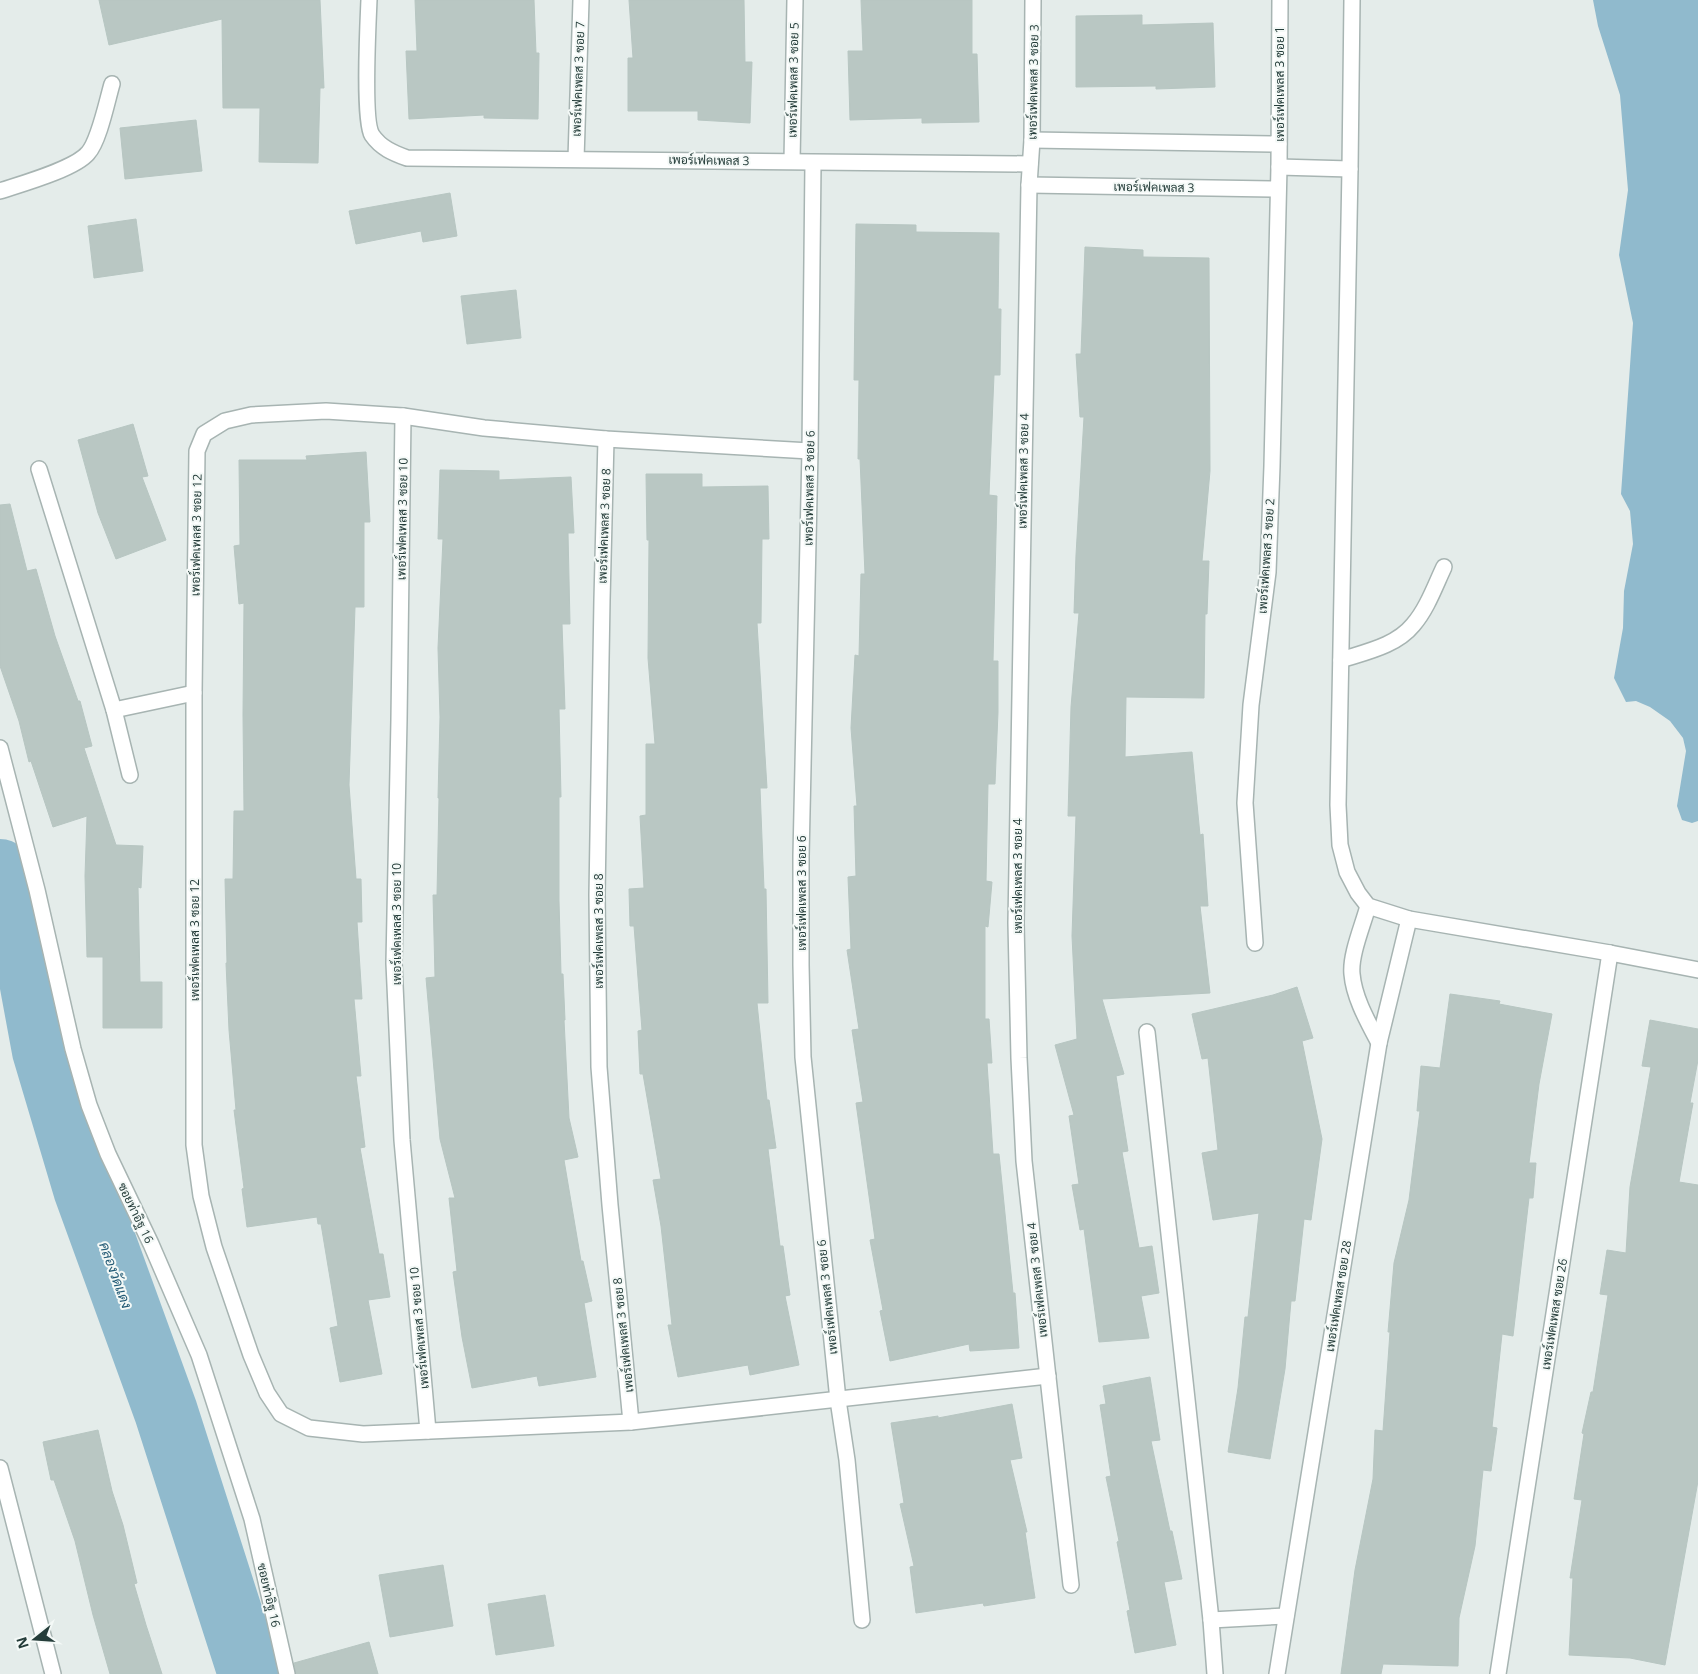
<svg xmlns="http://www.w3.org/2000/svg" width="1698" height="1674" font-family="'Open Sans',Sarabun,sans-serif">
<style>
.water{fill:#90bacd}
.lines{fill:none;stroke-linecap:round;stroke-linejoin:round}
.river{stroke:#90bacd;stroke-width:64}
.building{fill:#b9c7c3;stroke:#b7c6c2}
.service-casing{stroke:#a7b4b2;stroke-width:18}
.minor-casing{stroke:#a7b4b2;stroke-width:18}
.service{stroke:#fff;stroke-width:15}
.minor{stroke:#fff;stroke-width:15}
.labels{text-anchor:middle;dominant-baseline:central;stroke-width:4;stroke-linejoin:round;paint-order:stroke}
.street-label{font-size:12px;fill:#253d3a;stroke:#f4f9f7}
.water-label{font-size:14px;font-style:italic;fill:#225a75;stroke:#f4f9f7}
</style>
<rect width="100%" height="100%" fill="#e4ecea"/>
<!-- water -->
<path class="water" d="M 1593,0 L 1698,0 L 1698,821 L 1692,823 L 1682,820 L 1677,806 L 1686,751 L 1683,738 L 1670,721 L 1650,707 L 1636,701 L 1626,702 L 1614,678 L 1623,628 L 1624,591 L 1633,544 L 1630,511 L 1621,494 L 1633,323 L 1619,255 L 1628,190 L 1620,95 L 1598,26 Z"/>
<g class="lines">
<!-- river -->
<path class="river" d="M 0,871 L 6,885 L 27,959 L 44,1051 L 85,1189 L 166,1412 L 250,1674"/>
</g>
<!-- building -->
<g class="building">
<path d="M 99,0 L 320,0 L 324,88 L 320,88 L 318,163 L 259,162 L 260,108 L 223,108 L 222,19 L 109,45 Z"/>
<path d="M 415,0 L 534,0 L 536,53 L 539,53 L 538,119 L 484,118 L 484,115 L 409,119 L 406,51 L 417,51 Z"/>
<path d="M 629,0 L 744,0 L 745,62 L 752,62 L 750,123 L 698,120 L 698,111 L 628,111 L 628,58 L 633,58 Z"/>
<path d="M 861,0 L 972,0 L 972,54 L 977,54 L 979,122 L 922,123 L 922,118 L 850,120 L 848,51 L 863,51 Z"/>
<path d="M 1142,15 L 1142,25 L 1213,23 L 1215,87 L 1156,89 L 1156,86 L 1076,87 L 1076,16 Z"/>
<path d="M 196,120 L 202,171 L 125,179 L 120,128 Z"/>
<path d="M 450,193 L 457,236 L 423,242 L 421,231 L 356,244 L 349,211 Z"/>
<path d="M 136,219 L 143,271 L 94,278 L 88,226 Z"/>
<path d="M 856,224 L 916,225 L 916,232 L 999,233 L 998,309 L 1001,309 L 1000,375 L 994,375 L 989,495 L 997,496 L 993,661 L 998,661 L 998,712 L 995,784 L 988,784 L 986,881 L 992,882 L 988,927 L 985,926 L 985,1019 L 989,1019 L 992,1063 L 987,1063 L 993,1154 L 999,1154 L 1013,1293 L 1015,1293 L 1019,1348 L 970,1351 L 969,1344 L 890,1361 L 880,1311 L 883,1310 L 870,1240 L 875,1239 L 856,1103 L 863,1102 L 852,1030 L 859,1029 L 847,950 L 851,949 L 848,877 L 856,876 L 854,806 L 857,806 L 851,728 L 855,655 L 859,656 L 861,574 L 865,574 L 860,459 L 858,459 L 859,380 L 854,380 Z"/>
<path d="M 1085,247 L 1143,250 L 1143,257 L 1209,258 L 1210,471 L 1202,561 L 1209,561 L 1207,614 L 1205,614 L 1204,698 L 1126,697 L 1125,757 L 1192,752 L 1200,835 L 1203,834 L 1208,906 L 1200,906 L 1210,993 L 1102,999 L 1124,1074 L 1116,1076 L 1128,1151 L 1122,1152 L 1139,1248 L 1152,1246 L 1159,1293 L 1141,1296 L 1149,1338 L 1099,1342 L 1084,1229 L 1080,1230 L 1072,1185 L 1079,1184 L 1069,1116 L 1074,1115 L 1055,1045 L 1077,1039 L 1072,936 L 1076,816 L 1068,816 L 1071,707 L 1079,613 L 1074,613 L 1076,555 L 1084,417 L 1080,417 L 1076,354 L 1081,354 Z"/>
<path d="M 516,290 L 521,338 L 467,344 L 461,296 Z"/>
<path d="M 133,424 L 148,476 L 142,477 L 166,540 L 116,559 L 98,513 L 78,440 Z"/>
<path d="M 366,452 L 370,522 L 364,522 L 364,607 L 355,607 L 349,785 L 356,879 L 361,879 L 362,922 L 357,922 L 362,999 L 354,999 L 361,1076 L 356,1076 L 365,1147 L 360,1148 L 379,1254 L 383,1254 L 390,1297 L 368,1300 L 382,1374 L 340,1382 L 330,1328 L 338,1326 L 321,1224 L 318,1224 L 317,1217 L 247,1227 L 242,1189 L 244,1188 L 234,1110 L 236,1110 L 229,1030 L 226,963 L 227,963 L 225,879 L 233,879 L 234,811 L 244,811 L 243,715 L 244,603 L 239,604 L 234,546 L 240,545 L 239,460 L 307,460 L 306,456 Z"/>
<path d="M 440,470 L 499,471 L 499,480 L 571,477 L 574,533 L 568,533 L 570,624 L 562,624 L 565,709 L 559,709 L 561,797 L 559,797 L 559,901 L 561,974 L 563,974 L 565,1020 L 564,1020 L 569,1118 L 578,1157 L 564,1160 L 581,1261 L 583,1261 L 592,1301 L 584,1303 L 596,1377 L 539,1386 L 537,1376 L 472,1388 L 462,1337 L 453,1272 L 457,1271 L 449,1198 L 455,1198 L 440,1139 L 426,978 L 435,977 L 433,895 L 437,895 L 439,798 L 438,798 L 440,717 L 438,648 L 443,539 L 438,539 Z"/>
<path d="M 646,474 L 702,474 L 702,487 L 768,486 L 769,539 L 762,539 L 761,623 L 757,623 L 767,788 L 760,788 L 764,889 L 766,889 L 768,1003 L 757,1003 L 767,1100 L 769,1100 L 776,1148 L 768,1149 L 780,1246 L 783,1246 L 790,1295 L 785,1296 L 799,1365 L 750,1375 L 748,1365 L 678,1377 L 668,1325 L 672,1325 L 661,1226 L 653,1180 L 661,1179 L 643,1074 L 640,1074 L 638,1031 L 642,1030 L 634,926 L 630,926 L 629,889 L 644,888 L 640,816 L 646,815 L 646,744 L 655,744 L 648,658 L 649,540 L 647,540 Z"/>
<path d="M 10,504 L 27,571 L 36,569 L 55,636 L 78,701 L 80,701 L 92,746 L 84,748 L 116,845 L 143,846 L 141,888 L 138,887 L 140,982 L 162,982 L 162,1028 L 103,1028 L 103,957 L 87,957 L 85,876 L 87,816 L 53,827 L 31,761 L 29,762 L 19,721 L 0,666 L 0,505 Z"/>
<path d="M 1297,987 L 1313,1038 L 1302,1041 L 1322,1139 L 1311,1220 L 1304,1219 L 1295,1301 L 1291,1301 L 1285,1369 L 1270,1459 L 1228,1452 L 1238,1388 L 1245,1317 L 1248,1317 L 1259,1213 L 1213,1220 L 1202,1153 L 1218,1150 L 1208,1058 L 1202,1059 L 1192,1014 L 1273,995 Z"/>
<path d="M 1450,994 L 1500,1001 L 1499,1004 L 1552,1014 L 1539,1084 L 1529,1163 L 1536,1163 L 1533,1198 L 1529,1198 L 1513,1336 L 1502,1334 L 1492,1427 L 1497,1428 L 1491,1471 L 1483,1470 L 1475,1546 L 1459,1618 L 1458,1666 L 1383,1664 L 1381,1674 L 1341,1674 L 1355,1570 L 1373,1479 L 1375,1430 L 1383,1431 L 1390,1332 L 1388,1332 L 1394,1263 L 1409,1200 L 1420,1111 L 1417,1111 L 1421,1066 L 1440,1068 Z"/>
<path d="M 1650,1020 L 1698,1029 L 1698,1060 L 1690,1103 L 1693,1103 L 1679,1182 L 1698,1185 L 1698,1481 L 1665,1665 L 1630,1658 L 1569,1655 L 1573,1578 L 1570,1578 L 1582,1500 L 1574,1499 L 1584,1434 L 1582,1433 L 1591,1392 L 1593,1392 L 1608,1295 L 1600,1294 L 1607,1250 L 1626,1253 L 1630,1187 L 1651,1067 L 1642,1066 Z"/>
<path d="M 1150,1377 L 1160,1440 L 1151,1441 L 1170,1531 L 1172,1531 L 1182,1579 L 1164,1582 L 1176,1645 L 1135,1653 L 1127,1611 L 1130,1610 L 1117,1542 L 1119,1541 L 1106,1477 L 1111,1476 L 1100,1405 L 1106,1404 L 1103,1386 Z"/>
<path d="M 1012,1404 L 1022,1458 L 1010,1460 L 1027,1532 L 1025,1532 L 1035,1598 L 984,1606 L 983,1603 L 916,1613 L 910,1567 L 914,1566 L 900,1504 L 904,1503 L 891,1423 L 938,1416 L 938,1418 Z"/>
<path d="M 98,1430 L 112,1491 L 123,1525 L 137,1583 L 134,1584 L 146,1625 L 162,1674 L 110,1674 L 93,1615 L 75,1541 L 54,1480 L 51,1480 L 43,1442 Z"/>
<path d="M 443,1565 L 453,1626 L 390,1637 L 379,1575 Z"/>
<path d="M 545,1595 L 554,1646 L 496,1655 L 488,1604 Z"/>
<path d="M 369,1642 L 378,1674 L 296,1674 L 294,1663 Z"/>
</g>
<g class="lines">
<defs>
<path id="service" d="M 1341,660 C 1365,652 1396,646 1413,625 C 1427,609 1435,586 1444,567"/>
<g id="minor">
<path d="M 369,0 C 368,23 363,121 372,135 C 381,148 393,153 407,158 L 1030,164"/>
<path d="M 1033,0 L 1032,140 L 1029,185 L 1016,923 L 1019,1058 L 1024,1161 L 1071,1585"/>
<path d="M 1352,0 L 1350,169 L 1338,805 L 1340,845 L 1347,872 L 1358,893 L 1368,906 L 1409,919 L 1610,953 L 1698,970"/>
<path d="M 1032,140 L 1279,144"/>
<path d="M 576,159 L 581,0"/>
<path d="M 792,161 L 795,0"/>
<path d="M 813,163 L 810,451 L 801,856 L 801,965 L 803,1057 L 838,1400 L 847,1460 L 862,1620"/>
<path d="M 1279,167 L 1350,169"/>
<path d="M 1029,185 L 1278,189"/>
<path d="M 0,191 C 21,184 75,169 88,153 C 99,141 107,101 112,84"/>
<path d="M 403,416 L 399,720 L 394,963 L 402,1140 L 428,1431"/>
<path d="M 606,439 L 602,600 L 597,895 L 599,1067 L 610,1205 L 631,1422"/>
<path d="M 810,451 L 606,439 L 484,428 L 403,416 L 326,411 L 251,415 L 225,421 L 204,434 L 197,451 L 194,693 L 194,1145 L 201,1196 L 214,1247 L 251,1355 L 267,1393 L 281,1414 L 309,1428 L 363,1434 L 631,1422 L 1048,1376"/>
<path d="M 39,469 L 114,710 L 130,775"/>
<path d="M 114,710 L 194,693"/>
<path d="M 0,748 L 37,890 L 73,1049 L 89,1105 L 108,1154 L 151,1244 L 199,1355 L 252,1519 L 287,1674"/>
<path d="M 1368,906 C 1363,925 1350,955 1352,974 C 1354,998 1368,1022 1379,1043"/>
<path d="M 1255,943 L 1245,803 L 1251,705 L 1268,572 L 1272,466 L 1279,167 L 1280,0"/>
<path d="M 1147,1032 L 1211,1620 L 1215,1674"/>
<path d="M 0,1468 L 53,1674"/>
<path d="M 1211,1620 L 1286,1616"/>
<path d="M 1277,1674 L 1379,1043 L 1409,919"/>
<path d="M 1498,1674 L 1610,953"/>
</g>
</defs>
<!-- service casing -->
<use href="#service" class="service-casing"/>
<!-- minor casing -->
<use href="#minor" class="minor-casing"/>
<!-- service -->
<use href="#service" class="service"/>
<!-- minor -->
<use href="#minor" class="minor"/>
</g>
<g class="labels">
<!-- street labels -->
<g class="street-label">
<text transform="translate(578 79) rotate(-88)">เพอร์เฟคเพลส 3 ซอย 7</text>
<text transform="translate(793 80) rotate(-89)">เพอร์เฟคเพลส 3 ซอย 5</text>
<text transform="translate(1033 82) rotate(-89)">เพอร์เฟคเพลส 3 ซอย 3</text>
<text transform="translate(1279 84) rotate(-90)">เพอร์เฟคเพลส 3 ซอย 1</text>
<text transform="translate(709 160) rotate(1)">เพอร์เฟคเพลส 3</text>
<text transform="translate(1154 187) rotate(1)">เพอร์เฟคเพลส 3</text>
<text transform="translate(1023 471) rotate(-89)">เพอร์เฟคเพลส 3 ซอย 4</text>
<text transform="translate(809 488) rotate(-89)">เพอร์เฟคเพลส 3 ซอย 6</text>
<text transform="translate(402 519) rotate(-89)">เพอร์เฟคเพลส 3 ซอย 10</text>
<text transform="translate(604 526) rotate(-88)">เพอร์เฟคเพลส 3 ซอย 8</text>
<text transform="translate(196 535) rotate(-89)">เพอร์เฟคเพลส 3 ซอย 12</text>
<text transform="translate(1266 556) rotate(-86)">เพอร์เฟคเพลส 3 ซอย 2</text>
<text transform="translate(1017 876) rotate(-90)">เพอร์เฟคเพลส 3 ซอย 4</text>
<text transform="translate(801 893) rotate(-90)">เพอร์เฟคเพลส 3 ซอย 6</text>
<text transform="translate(396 924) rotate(-90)">เพอร์เฟคเพลส 3 ซอย 10</text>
<text transform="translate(598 931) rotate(-90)">เพอร์เฟคเพลส 3 ซอย 8</text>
<text transform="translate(194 940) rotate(-90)">เพอร์เฟคเพลส 3 ซอย 12</text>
<text transform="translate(136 1213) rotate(64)">ซอยท่าอิฐ 16</text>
<text transform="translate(1037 1280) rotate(-96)">เพอร์เฟคเพลส 3 ซอย 4</text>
<text transform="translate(1338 1296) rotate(-81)">เพอร์เฟคเพลส ซอย 28</text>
<text transform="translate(827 1297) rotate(-96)">เพอร์เฟคเพลส 3 ซอย 6</text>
<text transform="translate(1554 1314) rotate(-81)">เพอร์เฟคเพลส ซอย 26</text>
<text transform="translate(419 1328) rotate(-95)">เพอร์เฟคเพลส 3 ซอย 10</text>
<text transform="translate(623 1335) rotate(-96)">เพอร์เฟคเพลส 3 ซอย 8</text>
<text transform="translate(269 1595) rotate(77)">ซอยท่าอิฐ 16</text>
</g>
<!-- water labels -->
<g class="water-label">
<text transform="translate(116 1275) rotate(70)">คลองวัดแดง</text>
</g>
</g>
<!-- north arrow -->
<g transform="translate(35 1639) rotate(253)" stroke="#f4f9f7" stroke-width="4" paint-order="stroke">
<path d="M0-4L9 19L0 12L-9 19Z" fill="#253d3a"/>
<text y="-8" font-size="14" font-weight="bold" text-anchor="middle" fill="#253d3a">N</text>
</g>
</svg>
